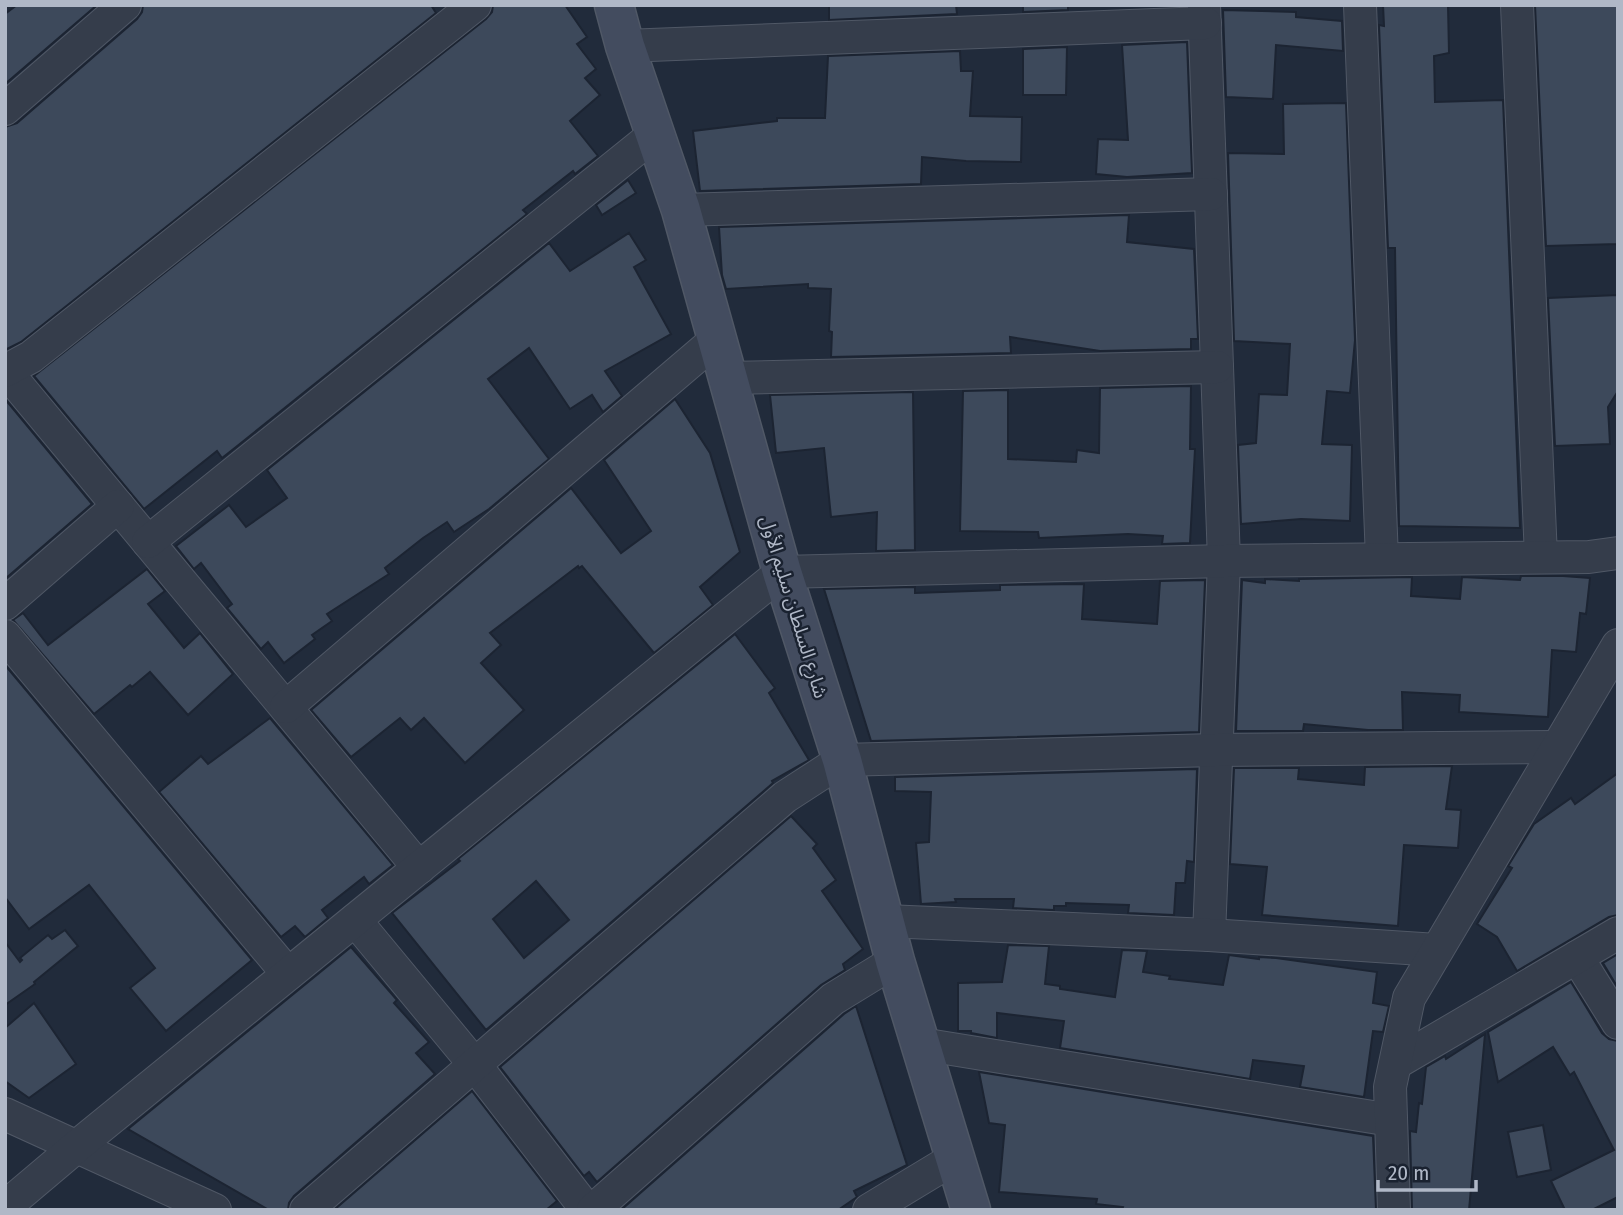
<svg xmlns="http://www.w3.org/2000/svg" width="1623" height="1215" font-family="'Fira Sans Condensed','Noto Sans Arabic',sans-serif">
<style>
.building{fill:#3d495b;stroke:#1c2432;stroke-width:2;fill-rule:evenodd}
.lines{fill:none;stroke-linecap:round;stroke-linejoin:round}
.street-casing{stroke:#505866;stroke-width:34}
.secondary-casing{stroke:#505866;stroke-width:41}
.street{stroke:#353d4b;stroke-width:32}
.secondary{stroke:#434c5f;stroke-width:38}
.labels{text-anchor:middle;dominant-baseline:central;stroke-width:5;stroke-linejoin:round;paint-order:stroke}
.street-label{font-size:19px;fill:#b0b8c7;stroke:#1a2230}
</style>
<rect width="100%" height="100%" fill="#212b3b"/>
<!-- building -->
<g class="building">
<path d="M 17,5 L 97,5 L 5,84 L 5,14 Z"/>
<path d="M 143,5 L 431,5 L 436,13 L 21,342 L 5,350 L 5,127 L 17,123 L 137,19 L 142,12 Z"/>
<path d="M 493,5 L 565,5 L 587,37 L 577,44 L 596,69 L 585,78 L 600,95 L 570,121 L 598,156 L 575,174 L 573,171 L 523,210 L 527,214 L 236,447 L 222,458 L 217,451 L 144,509 L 34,376 L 486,19 L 492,12 Z"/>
<path d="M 829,5 L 956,5 L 957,14 L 829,20 Z"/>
<path d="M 1023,5 L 1068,5 L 1068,10 L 1023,12 Z"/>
<path d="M 1383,5 L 1448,5 L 1449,53 L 1434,56 L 1435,102 L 1503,100 L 1520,528 L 1399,526 L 1395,248 L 1388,248 L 1379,25 L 1384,26 Z"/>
<path d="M 1535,5 L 1618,5 L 1618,244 L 1546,246 Z"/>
<path d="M 1223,10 L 1296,12 L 1296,17 L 1342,21 L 1343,51 L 1276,45 L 1273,99 L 1226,97 Z"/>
<path d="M 1187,42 L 1192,173 L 1127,177 L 1096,174 L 1098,139 L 1128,140 L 1122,45 Z"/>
<path d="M 1067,47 L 1066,95 L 1023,95 L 1023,49 Z"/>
<path d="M 960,51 L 961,71 L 973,71 L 970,116 L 1022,117 L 1021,162 L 966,161 L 922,157 L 921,184 L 700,191 L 693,131 L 777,121 L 777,118 L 825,118 L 828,56 Z"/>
<path d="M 1346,103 L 1355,340 L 1350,393 L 1327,391 L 1322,444 L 1352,445 L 1350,521 L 1301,519 L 1241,524 L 1238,445 L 1256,443 L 1259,394 L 1287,395 L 1290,344 L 1234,341 L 1228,153 L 1284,154 L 1283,104 Z"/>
<path d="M 628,180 L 636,193 L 602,215 L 596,205 Z"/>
<path d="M 1129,215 L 1127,242 L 1194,249 L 1198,339 L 1191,339 L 1191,349 L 1100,351 L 1010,337 L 1011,353 L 831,357 L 832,332 L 829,331 L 831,289 L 808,288 L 808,284 L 726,289 L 722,275 L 719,227 Z"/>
<path d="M 629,233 L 646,260 L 634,267 L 671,334 L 605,371 L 622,396 L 603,412 L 592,395 L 570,409 L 529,348 L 488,379 L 549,459 L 489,509 L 454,532 L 447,522 L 423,538 L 385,568 L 389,574 L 327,614 L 332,621 L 312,635 L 315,639 L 284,663 L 268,642 L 261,649 L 227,608 L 232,604 L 201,563 L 194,569 L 176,546 L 229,505 L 246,527 L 287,498 L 267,470 L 549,243 L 570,271 Z"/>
<path d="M 1618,295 L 1618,391 L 1608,407 L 1610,444 L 1555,446 L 1548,298 Z"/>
<path d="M 1191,386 L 1190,449 L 1195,449 L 1190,543 L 1162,544 L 1163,536 L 1128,534 L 1039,538 L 1038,532 L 960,531 L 963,391 L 1008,390 L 1008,459 L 1076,462 L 1077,450 L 1099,453 L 1100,388 Z"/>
<path d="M 913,392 L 915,550 L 876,551 L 877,512 L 831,517 L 824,448 L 776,453 L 770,395 Z"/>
<path d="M 5,399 L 92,504 L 5,579 Z"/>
<path d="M 675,399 L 710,453 L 740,552 L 700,587 L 713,605 L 654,653 L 582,566 L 579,568 L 578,566 L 490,633 L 501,645 L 481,663 L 524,710 L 465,763 L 424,718 L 411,730 L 400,718 L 351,757 L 311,710 L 571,488 L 621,553 L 651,531 L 604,460 Z"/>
<path d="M 147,569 L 165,591 L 148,604 L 184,648 L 200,633 L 233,674 L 188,715 L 150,672 L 132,687 L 130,685 L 94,714 L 13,620 L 23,613 L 48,645 Z"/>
<path d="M 1521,576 L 1563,576 L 1590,578 L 1586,614 L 1580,613 L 1576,652 L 1552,650 L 1548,717 L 1459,712 L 1460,695 L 1402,692 L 1403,730 L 1368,730 L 1304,724 L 1303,731 L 1236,731 L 1242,580 L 1265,583 L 1265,579 L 1299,581 L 1299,579 L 1412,577 L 1411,596 L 1460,599 L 1462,577 L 1520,580 Z"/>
<path d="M 1205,580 L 1199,732 L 871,741 L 824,589 L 915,587 L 915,593 L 1000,590 L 1000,585 L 1084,584 L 1082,619 L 1157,624 L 1160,581 Z"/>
<path d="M 735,634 L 775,688 L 769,693 L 809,760 L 772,781 L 773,783 L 486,1030 L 392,913 L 460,861 L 458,859 ZM 536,881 L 569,920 L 524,958 L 493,919 Z"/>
<path d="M 5,665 L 252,960 L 166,1031 L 130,988 L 155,968 L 89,885 L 29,929 L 5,897 Z"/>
<path d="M 270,718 L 393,865 L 369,884 L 364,877 L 322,910 L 328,918 L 305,937 L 295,926 L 281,937 L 159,792 L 201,756 L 208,764 Z"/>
<path d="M 1452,766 L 1446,809 L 1461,810 L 1458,848 L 1404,845 L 1398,926 L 1262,915 L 1267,867 L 1230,864 L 1234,768 L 1299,768 L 1298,779 L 1364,785 L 1365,767 Z"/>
<path d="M 1197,769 L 1194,862 L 1187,861 L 1185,883 L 1176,883 L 1174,915 L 1128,913 L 1129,905 L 1066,903 L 1066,906 L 1054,906 L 1054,910 L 1013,908 L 1014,899 L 955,899 L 956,902 L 921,904 L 916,843 L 929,842 L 931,792 L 895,791 L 895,777 Z"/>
<path d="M 1618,773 L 1618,915 L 1609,917 L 1517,971 L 1497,937 L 1477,924 L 1512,868 L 1508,866 L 1534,824 L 1571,798 L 1575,804 Z"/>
<path d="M 791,816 L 817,844 L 813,848 L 836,880 L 822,891 L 863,949 L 843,964 L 845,970 L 821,985 L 597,1182 L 589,1172 L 584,1176 L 500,1067 Z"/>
<path d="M 65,930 L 78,946 L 34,982 L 35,984 L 5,1005 L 5,942 L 20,962 L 22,960 L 20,958 L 48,935 L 52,939 Z"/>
<path d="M 1008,945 L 1049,946 L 1045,984 L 1060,986 L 1060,989 L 1115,997 L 1122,950 L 1147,951 L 1143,972 L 1170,976 L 1169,979 L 1223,985 L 1229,955 L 1259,959 L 1259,957 L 1276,958 L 1377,972 L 1373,1003 L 1389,1006 L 1383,1032 L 1373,1031 L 1364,1097 L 1300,1087 L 1304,1066 L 1253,1060 L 1250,1079 L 1060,1048 L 1064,1021 L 997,1013 L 997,1038 L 971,1033 L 971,1031 L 958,1031 L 958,983 L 1002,982 Z"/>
<path d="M 351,947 L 397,1000 L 394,1003 L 429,1042 L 416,1053 L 435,1074 L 294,1196 L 289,1203 L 288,1210 L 269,1210 L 128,1129 Z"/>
<path d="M 1618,954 L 1618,988 L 1603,963 Z"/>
<path d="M 1571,982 L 1602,1033 L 1609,1039 L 1618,1041 L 1618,1197 L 1592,1210 L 1565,1210 L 1551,1181 L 1614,1150 L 1574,1072 L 1570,1075 L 1553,1047 L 1498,1082 L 1488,1032 Z"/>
<path d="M 34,1003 L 76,1064 L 29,1098 L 5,1081 L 5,1028 Z"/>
<path d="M 856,1006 L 907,1165 L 854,1191 L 857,1197 L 838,1210 L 621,1210 L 844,1014 Z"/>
<path d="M 1485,1034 L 1469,1210 L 1412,1210 L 1410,1131 L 1416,1132 L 1419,1103 L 1422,1104 L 1426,1067 L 1445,1056 L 1446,1059 Z"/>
<path d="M 979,1072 L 1373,1136 L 1376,1210 L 1122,1210 L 1123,1207 L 1096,1204 L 1097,1199 L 999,1192 L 1005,1125 L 989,1123 Z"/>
<path d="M 472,1091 L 557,1201 L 546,1210 L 334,1210 Z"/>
<path d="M 1543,1125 L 1551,1170 L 1517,1177 L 1508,1132 Z"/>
</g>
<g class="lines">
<defs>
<g id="street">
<path d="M 1204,5 L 1224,561 L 1209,935"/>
<path d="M 1360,5 L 1382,559"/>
<path d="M 1517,5 L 1541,557"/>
<path d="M 625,46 L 1205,23"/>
<path d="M 5,109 L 125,5"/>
<path d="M 681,210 L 1211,194"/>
<path d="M 5,370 L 419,868"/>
<path d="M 5,371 L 31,357 L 475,5"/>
<path d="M 728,378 L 1217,367"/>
<path d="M 148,542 L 655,134"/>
<path d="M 5,604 L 118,506"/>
<path d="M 5,636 L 288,974"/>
<path d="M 286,707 L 717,339"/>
<path d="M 355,920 L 475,1065 L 587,1210"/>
<path d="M 886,921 L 1209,935 L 1437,950"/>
<path d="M 1577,957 L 1618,1023"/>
<path d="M 921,1044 L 1391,1120"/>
<path d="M 1396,1063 L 1618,933"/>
<path d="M 5,1114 L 215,1210"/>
<path d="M 5,1207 L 76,1147 L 782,572 L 1224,561 L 1589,557 L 1618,553"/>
<path d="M 306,1210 L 785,797 L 842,760 L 1215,750 L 1557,747"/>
<path d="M 593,1210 L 833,999 L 895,961"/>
<path d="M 869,1210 L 955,1158"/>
<path d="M 1394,1210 L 1390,1087 L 1409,998 L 1618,645"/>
</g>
<path id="secondary" d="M 614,5 L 625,46 L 681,210 L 782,572 L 842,760 L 895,961 L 971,1210"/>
</defs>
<!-- street casing -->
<use href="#street" class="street-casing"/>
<!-- secondary casing -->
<use href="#secondary" class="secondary-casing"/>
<!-- street -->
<use href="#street" class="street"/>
<!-- secondary -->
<use href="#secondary" class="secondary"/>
</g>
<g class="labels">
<!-- street labels -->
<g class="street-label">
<text transform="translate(794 607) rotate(73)">شارع السلطان سليم الأول</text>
</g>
</g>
<!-- border -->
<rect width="1623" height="1215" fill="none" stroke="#b0b8c7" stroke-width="14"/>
<!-- scale -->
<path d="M1378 1180v10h98v-10" fill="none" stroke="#b0b8c7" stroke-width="3.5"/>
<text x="1388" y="1180" font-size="21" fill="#b0b8c7" stroke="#1a2230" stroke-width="5" paint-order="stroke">20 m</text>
</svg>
